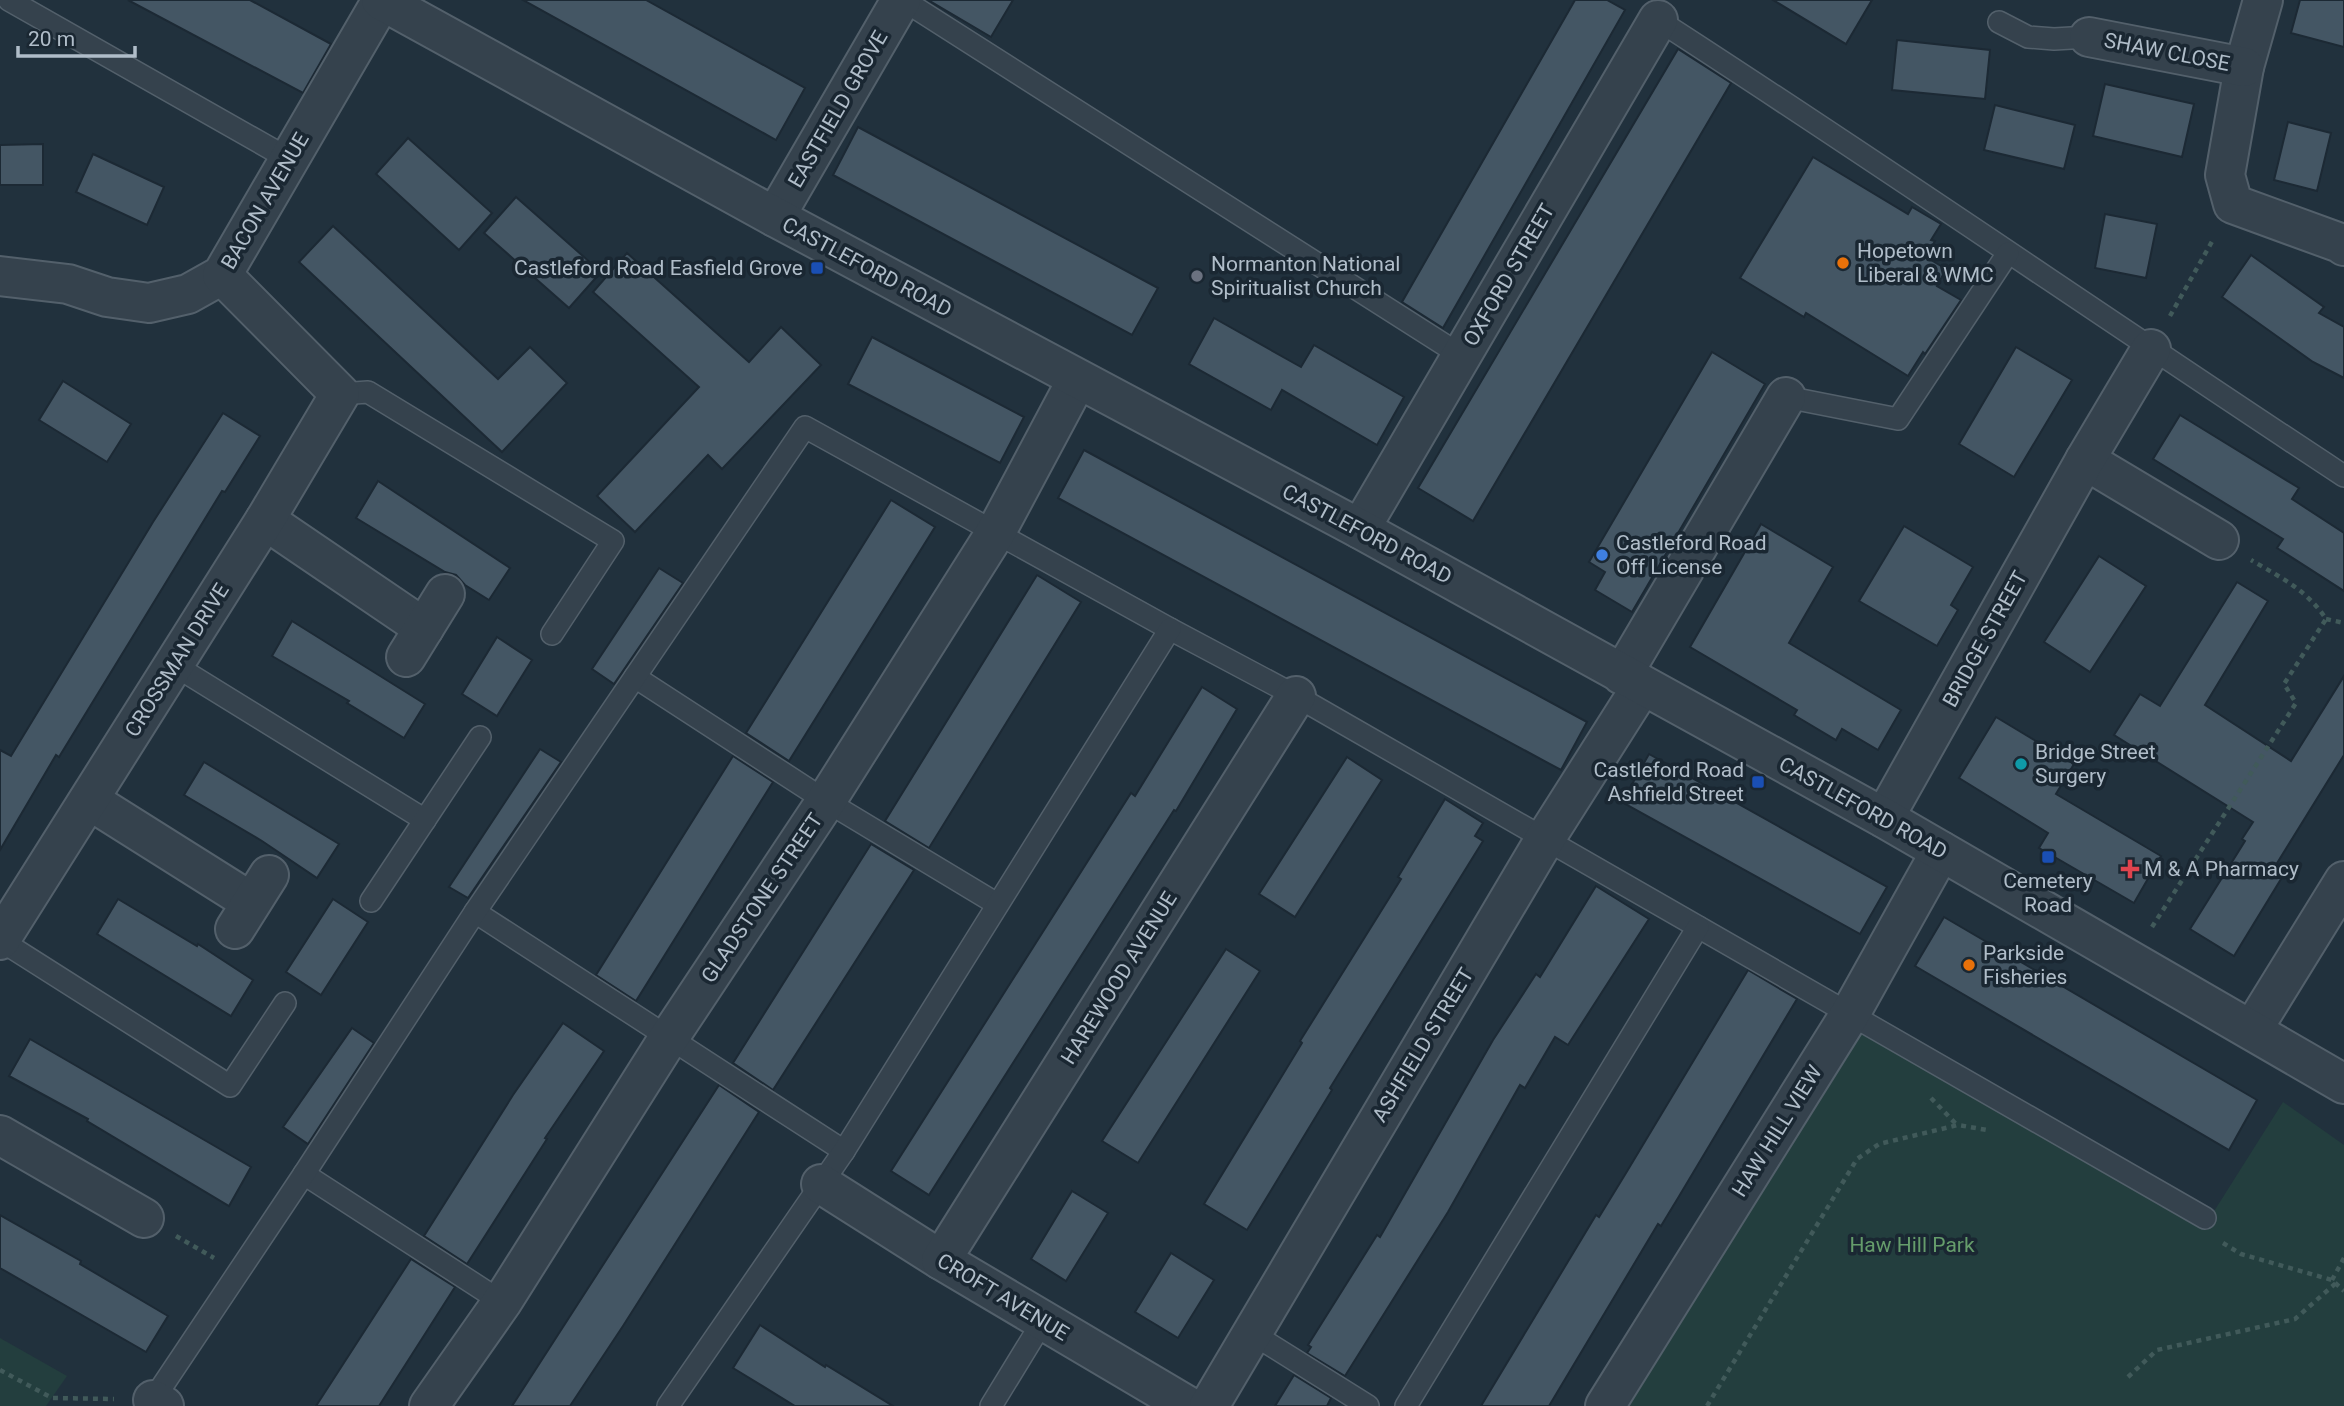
<svg xmlns="http://www.w3.org/2000/svg" width="2344" height="1406" font-family="Roboto,sans-serif">
<style>
.green{fill:#233e3e}
.building{fill:#445664;stroke:#1c2934;stroke-width:2}
.lines{fill:none;stroke-linecap:round;stroke-linejoin:round}
.service-casing{stroke:#53606b;stroke-width:24}
.minor-casing{stroke:#53606b;stroke-width:42}
.tertiary-casing{stroke:#53606b;stroke-width:42}
.path{stroke:#415a5a;stroke-width:4.5;stroke-dasharray:5 5;stroke-linecap:butt}
.service{stroke:#35424d;stroke-width:21}
.minor{stroke:#35424d;stroke-width:38}
.tertiary{stroke:#35424d;stroke-width:38}
.food-dot{fill:#e8710a;stroke:#1a2732;stroke-width:2.5}
.transit-dot{fill:#1a4fb4;stroke:#1a2732;stroke-width:2.5}
.worship-dot{fill:#6b7280;stroke:#1a2732;stroke-width:2.5}
.shop-dot{fill:#3f7fe0;stroke:#1a2732;stroke-width:2.5}
.culture-dot{fill:#0f9aa8;stroke:#1a2732;stroke-width:2.5}
.health-dot{fill:#e0444e;stroke:#1a2732;stroke-width:2.5}
.labels{text-anchor:middle;dominant-baseline:central;stroke-width:7;stroke-linejoin:round;paint-order:stroke}
.street-label{font-size:21px;fill:#b0bdc9;stroke:#1a2732}
.poi-label{font-size:21px;fill:#b0bdc9;stroke:#1a2732;text-anchor:start}
.park-label{font-size:21px;fill:#659c6b;stroke:#1a2732}
</style>
<rect width="100%" height="100%" fill="#21313d"/>
<!-- green -->
<g class="green">
<path d="M 1856,1028 L 2206,1224 L 2283,1102 L 2344,1145 L 2344,1406 L 1623,1406 Z"/>
<path d="M 0,1338 L 67,1376 L 46,1406 L 0,1406 Z"/>
</g>
<!-- building -->
<g class="building">
<path d="M 128,0 L 250,0 L 331,44 L 303,93 Z"/>
<path d="M 523,0 L 646,0 L 805,88 L 776,140 Z"/>
<path d="M 928,0 L 1013,0 L 991,37 Z"/>
<path d="M 1575,0 L 1607,0 L 1625,10 L 1443,328 L 1402,302 Z"/>
<path d="M 1773,0 L 1872,0 L 1846,44 Z"/>
<path d="M 2300,0 L 2344,0 L 2344,47 L 2291,33 Z"/>
<path d="M 1897,40 L 1990,50 L 1985,99 L 1892,90 Z"/>
<path d="M 1678,49 L 1731,83 L 1473,521 L 1418,488 Z"/>
<path d="M 2105,84 L 2194,104 L 2182,157 L 2093,136 Z"/>
<path d="M 1995,105 L 2075,125 L 2064,169 L 1984,150 Z"/>
<path d="M 2288,122 L 2331,133 L 2317,191 L 2274,180 Z"/>
<path d="M 858,127 L 1158,288 L 1132,335 L 833,175 Z"/>
<path d="M 408,138 L 492,213 L 459,250 L 376,174 Z"/>
<path d="M 43,144 L 43,185 L 0,185 L 0,145 Z"/>
<path d="M 93,154 L 164,187 L 147,225 L 76,192 Z"/>
<path d="M 1813,157 L 1908,214 L 1912,207 L 1941,224 L 1931,240 L 1935,241 L 1926,257 L 1946,269 L 1937,286 L 1961,300 L 1925,354 L 1923,352 L 1908,376 L 1806,313 L 1804,317 L 1740,278 Z"/>
<path d="M 516,197 L 601,272 L 569,308 L 484,233 Z"/>
<path d="M 2105,214 L 2157,224 L 2146,278 L 2095,268 Z"/>
<path d="M 333,226 L 498,379 L 530,347 L 567,383 L 502,452 L 299,262 Z"/>
<path d="M 627,253 L 749,362 L 781,327 L 821,365 L 722,469 L 708,455 L 635,532 L 597,496 L 699,387 L 593,292 Z"/>
<path d="M 2251,255 L 2324,307 L 2319,313 L 2344,327 L 2344,378 L 2313,362 L 2222,297 Z"/>
<path d="M 1214,318 L 1301,367 L 1314,345 L 1404,397 L 1377,445 L 1282,390 L 1271,410 L 1189,364 Z"/>
<path d="M 872,337 L 1024,417 L 1000,463 L 848,384 Z"/>
<path d="M 2016,347 L 2072,380 L 2014,477 L 1959,444 Z"/>
<path d="M 1712,352 L 1765,384 L 1632,612 L 1595,590 L 1605,572 L 1589,562 Z"/>
<path d="M 63,381 L 131,424 L 107,462 L 39,420 Z"/>
<path d="M 223,413 L 260,436 L 225,492 L 222,491 L 59,757 L 56,755 L 0,850 L 0,750 L 11,756 L 153,522 Z"/>
<path d="M 2180,415 L 2299,488 L 2292,499 L 2344,533 L 2344,591 L 2277,548 L 2283,539 L 2153,459 Z"/>
<path d="M 1084,450 L 1587,722 L 1561,770 L 1058,498 Z"/>
<path d="M 378,481 L 510,568 L 489,600 L 465,585 L 456,575 L 445,572 L 356,518 Z"/>
<path d="M 891,500 L 935,527 L 789,761 L 746,733 Z"/>
<path d="M 1761,524 L 1833,567 L 1789,643 L 1901,710 L 1878,750 L 1842,729 L 1836,740 L 1794,715 L 1797,710 L 1690,647 Z"/>
<path d="M 1904,526 L 1973,567 L 1951,605 L 1958,610 L 1937,646 L 1859,601 Z"/>
<path d="M 2099,556 L 2146,586 L 2090,672 L 2044,642 Z"/>
<path d="M 659,568 L 683,583 L 614,684 L 592,669 Z"/>
<path d="M 1037,575 L 1081,602 L 929,848 L 885,821 Z"/>
<path d="M 2237,582 L 2268,601 L 2205,705 L 2291,761 L 2344,676 L 2344,755 L 2271,873 L 2281,879 L 2234,956 L 2190,929 L 2245,841 L 2242,839 L 2253,822 L 2114,735 L 2140,694 L 2160,706 Z"/>
<path d="M 292,621 L 425,704 L 404,738 L 347,703 L 349,701 L 272,656 Z"/>
<path d="M 497,637 L 532,660 L 497,716 L 462,694 Z"/>
<path d="M 1202,687 L 1237,709 L 1176,811 L 1174,810 L 929,1195 L 891,1171 L 1131,793 L 1135,796 Z"/>
<path d="M 1996,717 L 2074,764 L 2056,794 L 2161,856 L 2134,903 L 2039,848 L 2048,833 L 1959,778 Z"/>
<path d="M 540,749 L 561,762 L 468,898 L 449,887 Z"/>
<path d="M 1649,754 L 1887,887 L 1860,934 L 1622,802 Z"/>
<path d="M 733,756 L 773,782 L 636,1001 L 596,975 Z"/>
<path d="M 1347,757 L 1382,780 L 1295,917 L 1259,894 Z"/>
<path d="M 204,762 L 339,844 L 317,878 L 262,841 L 184,795 Z"/>
<path d="M 1445,799 L 1483,823 L 1475,836 L 1483,841 L 1330,1088 L 1332,1090 L 1247,1230 L 1204,1204 L 1302,1043 L 1300,1041 L 1401,879 L 1398,877 Z"/>
<path d="M 871,844 L 914,870 L 773,1090 L 733,1063 Z"/>
<path d="M 1596,886 L 1649,919 L 1568,1045 L 1555,1037 L 1525,1088 L 1520,1085 L 1448,1212 L 1345,1376 L 1307,1353 L 1311,1347 L 1308,1345 L 1377,1235 L 1380,1237 L 1493,1040 L 1536,974 L 1540,977 Z"/>
<path d="M 118,899 L 197,946 L 198,944 L 253,980 L 231,1016 L 97,934 Z"/>
<path d="M 333,899 L 368,922 L 321,995 L 286,972 Z"/>
<path d="M 1944,917 L 2257,1100 L 2229,1150 L 1915,966 Z"/>
<path d="M 1226,949 L 1260,971 L 1138,1163 L 1102,1141 Z"/>
<path d="M 1748,970 L 1797,999 L 1678,1198 L 1661,1226 L 1658,1224 L 1549,1406 L 1481,1406 L 1596,1215 L 1599,1217 L 1626,1173 Z"/>
<path d="M 563,1023 L 604,1051 L 545,1138 L 547,1139 L 467,1264 L 424,1236 L 513,1095 Z"/>
<path d="M 352,1028 L 374,1043 L 308,1144 L 283,1127 Z"/>
<path d="M 30,1039 L 251,1167 L 229,1206 L 87,1121 L 88,1119 L 9,1076 Z"/>
<path d="M 719,1085 L 759,1112 L 623,1326 L 570,1406 L 512,1406 Z"/>
<path d="M 1072,1191 L 1108,1213 L 1066,1281 L 1031,1259 Z"/>
<path d="M 0,1215 L 81,1261 L 80,1264 L 168,1316 L 146,1352 L 0,1268 Z"/>
<path d="M 1171,1253 L 1214,1280 L 1178,1338 L 1135,1312 Z"/>
<path d="M 411,1259 L 455,1287 L 379,1406 L 316,1406 Z"/>
<path d="M 760,1325 L 825,1367 L 826,1365 L 893,1406 L 795,1406 L 733,1368 Z"/>
<path d="M 1294,1375 L 1331,1398 L 1327,1406 L 1275,1406 Z"/>
</g>
<g class="lines">
<defs>
<g id="service">
<path d="M 9,0 L 289,159"/>
<path d="M 903,0 L 1462,356"/>
<path d="M 1658,20 C 1889,169 2114,325 2344,476"/>
<path d="M 1999,22 L 2028,37 L 2054,39 L 2089,37"/>
<path d="M 340,394 L 368,392 L 613,541 L 552,634"/>
<path d="M 1786,397 L 1898,419 L 2008,253"/>
<path d="M 174,665 L 425,820"/>
<path d="M 635,677 L 826,801 L 997,904"/>
<path d="M 371,901 L 480,737"/>
<path d="M 475,912 L 844,1151"/>
<path d="M 0,940 L 230,1086 L 285,1003"/>
<path d="M 304,1174 L 502,1302"/>
<path d="M 1253,1334 L 1368,1406"/>
<path d="M 153,1400 L 304,1174 L 475,912 L 805,427 L 1170,629 L 1296,696 L 2205,1218"/>
<path d="M 668,1406 L 844,1151 L 1170,629"/>
<path d="M 991,1406 L 1043,1321"/>
<path d="M 1406,1406 L 1698,927"/>
</g>
<g id="minor">
<path d="M 2263,0 L 2244,67 L 2225,175 L 2233,204 L 2340,243 L 2344,246"/>
<path d="M 2089,37 L 2244,67"/>
<path d="M 775,217 L 901,0"/>
<path d="M 0,276 L 68,284 L 107,297 L 149,303 L 188,294 L 222,275 L 382,0"/>
<path d="M 2085,460 L 2219,540"/>
<path d="M 265,520 L 424,628"/>
<path d="M 1360,529 L 1658,20"/>
<path d="M 406,657 L 445,594"/>
<path d="M 1622,675 L 1786,397"/>
<path d="M 89,800 L 251,902"/>
<path d="M 1884,818 L 2085,460 L 2151,349"/>
<path d="M 235,929 L 269,875"/>
<path d="M 0,940 L 265,520 L 340,394 L 222,275"/>
<path d="M 2252,1030 L 2344,881"/>
<path d="M 0,1135 L 144,1218"/>
<path d="M 821,1184 L 941,1260 L 1188,1406"/>
<path d="M 941,1260 L 1296,696"/>
<path d="M 153,1400 L 164,1406"/>
<path d="M 429,1406 L 502,1302 L 668,1039 L 826,801 L 996,532 L 1077,380"/>
<path d="M 1209,1406 L 1545,839 L 1642,686"/>
<path d="M 1605,1406 L 1850,1014 L 1941,851"/>
</g>
<path id="tertiary" d="M 381,0 L 775,217 L 1360,529 L 1884,818 L 2344,1084"/>
</defs>
<!-- service casing -->
<use href="#service" class="service-casing"/>
<!-- minor casing -->
<use href="#minor" class="minor-casing"/>
<!-- tertiary casing -->
<use href="#tertiary" class="tertiary-casing"/>
<!-- path -->
<g class="path">
<path d="M 2170,316 L 2214,238"/>
<path d="M 2326,619 L 2344,623"/>
<path d="M 2152,927 L 2296,703 L 2284,684 L 2326,619 C 2307,590 2280,577 2251,560"/>
<path d="M 1931,1098 L 1957,1125"/>
<path d="M 176,1236 L 214,1258"/>
<path d="M 2223,1243 L 2241,1254 L 2332,1280 L 2344,1291"/>
<path d="M 2332,1280 L 2344,1258"/>
<path d="M 0,1370 L 52,1398 L 114,1399"/>
<path d="M 2128,1377 L 2157,1350 L 2295,1319 L 2336,1283"/>
<path d="M 1707,1406 L 1857,1159 L 1879,1144 L 1958,1125 L 1987,1130"/>
</g>
<!-- service -->
<use href="#service" class="service"/>
<!-- minor -->
<use href="#minor" class="minor"/>
<!-- tertiary -->
<use href="#tertiary" class="tertiary"/>
</g>
<!-- markers -->
<g class="food-dot">
<circle cx="1843" cy="263" r="7"/>
<circle cx="1969" cy="965" r="7"/>
</g>
<g class="transit-dot">
<rect x="810" y="261" width="14" height="14" rx="3.5"/>
<rect x="1751" y="775" width="14" height="14" rx="3.5"/>
<rect x="2041" y="850" width="14" height="14" rx="3.5"/>
</g>
<circle class="worship-dot" cx="1197" cy="276" r="7"/>
<circle class="shop-dot" cx="1602" cy="555" r="7"/>
<circle class="culture-dot" cx="2021" cy="764" r="7"/>
<path class="health-dot" d="M2126.5 858.5h7v7h7v7h-7v7h-7v-7h-7v-7h7z"/>
<g class="labels">
<!-- street labels -->
<g class="street-label">
<text transform="translate(2167 52) rotate(11)">SHAW CLOSE</text>
<text transform="translate(838 109) rotate(-60)">EASTFIELD GROVE</text>
<text transform="translate(265 201) rotate(-60)">BACON AVENUE</text>
<text transform="translate(867 267) rotate(28)">CASTLEFORD ROAD</text>
<text transform="translate(1509 275) rotate(-60)">OXFORD STREET</text>
<text transform="translate(1367 534) rotate(28)">CASTLEFORD ROAD</text>
<text transform="translate(1985 639) rotate(-61)">BRIDGE STREET</text>
<text transform="translate(177 660) rotate(-58)">CROSSMAN DRIVE</text>
<text transform="translate(1863 808) rotate(29)">CASTLEFORD ROAD</text>
<text transform="translate(762 898) rotate(-56)">GLADSTONE STREET</text>
<text transform="translate(1119 978) rotate(-58)">HAREWOOD AVENUE</text>
<text transform="translate(1423 1045) rotate(-59)">ASHFIELD STREET</text>
<text transform="translate(1777 1131) rotate(-58)">HAW HILL VIEW</text>
<text transform="translate(1003 1297) rotate(31)">CROFT AVENUE</text>
</g>
<!-- poi labels -->
<g class="poi-label">
<text x="1857" y="251">Hopetown<tspan x="1857" dy="24">Liberal &amp; WMC</tspan></text>
<text x="1211" y="264">Normanton National<tspan x="1211" dy="24">Spiritualist Church</tspan></text>
<text x="803" y="268" text-anchor="end">Castleford Road Easfield Grove</text>
<text x="1616" y="543">Castleford Road<tspan x="1616" dy="24">Off License</tspan></text>
<text x="2035" y="752">Bridge Street<tspan x="2035" dy="24">Surgery</tspan></text>
<text x="1744" y="770" text-anchor="end">Castleford Road<tspan x="1744" dy="24">Ashfield Street</tspan></text>
<text x="2144" y="869">M &amp; A Pharmacy</text>
<text x="2048" y="881" text-anchor="middle">Cemetery<tspan x="2048" dy="24">Road</tspan></text>
<text x="1983" y="953">Parkside<tspan x="1983" dy="24">Fisheries</tspan></text>
</g>
<!-- park labels -->
<g class="park-label">
<text x="1912" y="1245">Haw Hill Park</text>
</g>
</g>
<!-- scale -->
<path d="M18 46v10h117v-10" fill="none" stroke="#b0bdc9" stroke-width="3.5"/>
<text x="28" y="46" font-size="21" fill="#b0bdc9" stroke="#1a2732" stroke-width="5" paint-order="stroke">20 m</text>
</svg>
